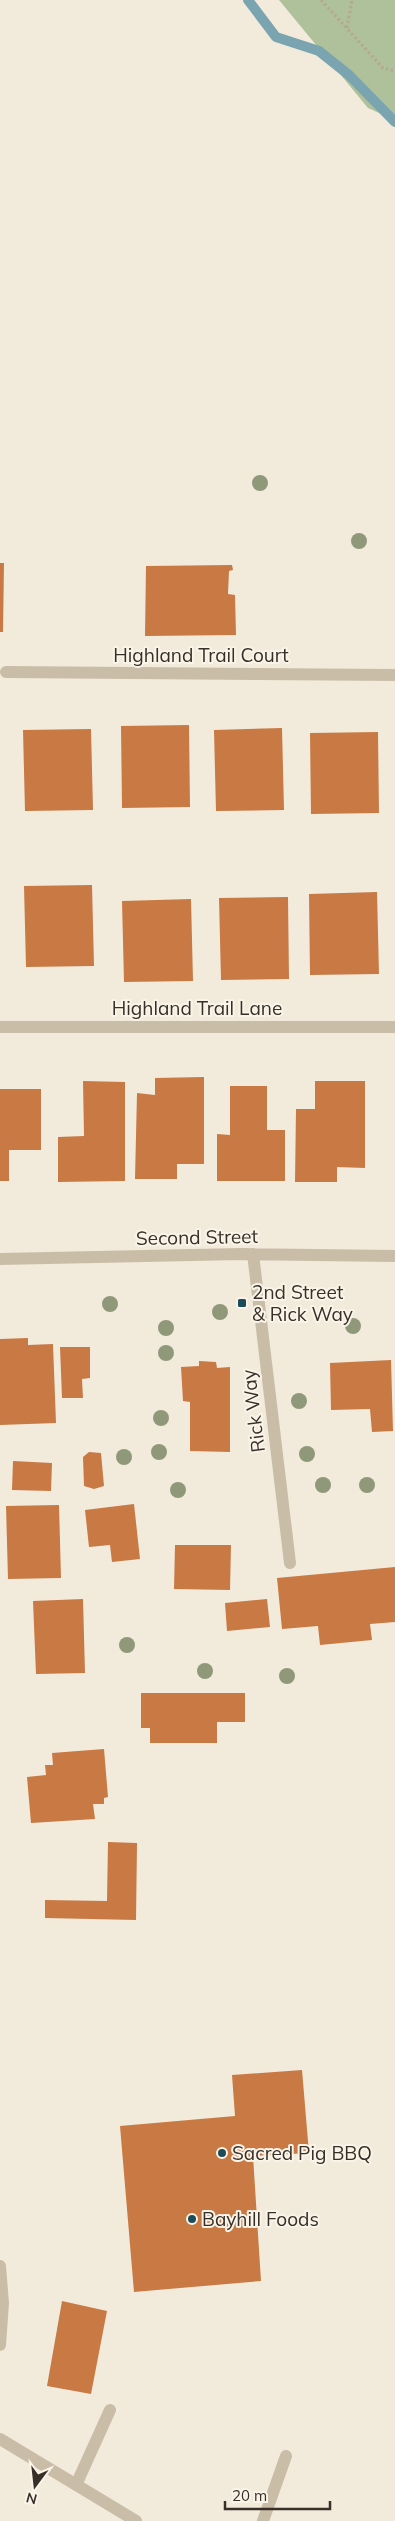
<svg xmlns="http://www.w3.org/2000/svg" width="395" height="2521" viewBox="0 0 395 2521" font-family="Mulish,sans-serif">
<rect width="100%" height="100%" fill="#f2ebdb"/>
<path fill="#aec19b" d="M279 0H395V120L368 108Z"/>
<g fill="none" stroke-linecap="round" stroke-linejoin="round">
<path stroke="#7aa5b0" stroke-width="10" d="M248 0 276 37 319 51 349 75 395 122"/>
</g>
<path fill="#c87944" d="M0 563H4L3 632H0Z
M232 565 233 570 229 571 228 594 235 595 236 635 145 636 146 566Z
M189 725 190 807 122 808 121 726Z
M282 728 284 810 216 811 214 730Z
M91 729 93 810 25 811 23 730Z
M378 732 379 813 311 814 310 733Z
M92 885 94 966 26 967 24 886Z
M377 892 379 974 310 975 309 894Z
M288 897 289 979 221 980 219 898Z
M191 899 193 981 124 982 122 901Z
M204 1077V1164H177V1179H135L137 1093 155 1095V1078Z
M83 1081 125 1082V1181L58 1182V1137L84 1136Z
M315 1081H365V1168L337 1167V1182H295L296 1109H315Z
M230 1086H267V1130H285V1181H217V1134L230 1135Z
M0 1089H41V1150H9V1181H0Z
M28 1338V1345L53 1344 56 1423 0 1425V1339Z
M60 1347H90V1378L82 1379 83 1398H62Z
M391 1360 393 1431 372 1432 370 1409 331 1410 330 1363Z
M199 1361 216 1362 217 1368 230 1367V1452L190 1451V1402L183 1401 181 1367 199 1366Z
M89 1452 101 1453 104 1486 94 1489 84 1486 83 1457Z
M13 1461 52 1463 51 1491 12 1490Z
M134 1504 140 1559 112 1562 110 1545 89 1547 85 1510Z
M59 1505 61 1578 8 1579 6 1506Z
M175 1545H231L230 1590 174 1589Z
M395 1567V1622L370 1624 372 1640 320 1645 318 1626 282 1629 277 1578Z
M83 1599 85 1673 36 1674 33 1601Z
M267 1599 270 1627 227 1631 225 1603Z
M141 1693H245V1722H217V1743H150V1728H141Z
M104 1749 108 1797 104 1798V1804H93L95 1819 31 1823 27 1777 46 1775 45 1765H53L52 1753Z
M108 1842 137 1843 136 1920 45 1918V1900L107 1901Z
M302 2070 309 2153 253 2156 261 2281 134 2292 120 2126 235 2116 232 2075Z
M62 2301 107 2311 91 2394 47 2386Z"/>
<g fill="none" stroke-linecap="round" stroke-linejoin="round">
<path stroke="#b6a791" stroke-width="3" stroke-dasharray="2.5 2.5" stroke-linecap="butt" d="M321 0 383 68 395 71
M347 28 352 0"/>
<path stroke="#cabda7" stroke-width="12" d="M6 672 395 675
M0 1027H395
M253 1254 290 1563
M0 1259 241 1254 395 1256
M0 2266 3 2303 0 2345
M0 2439 136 2521
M76 2485 110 2410
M263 2521 286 2456"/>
</g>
<g fill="#90987a">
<circle cx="260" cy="483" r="8"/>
<circle cx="359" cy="541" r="8"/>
<circle cx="110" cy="1304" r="8"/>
<circle cx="220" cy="1312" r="8"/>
<circle cx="353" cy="1326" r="8"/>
<circle cx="166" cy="1328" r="8"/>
<circle cx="166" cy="1353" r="8"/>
<circle cx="299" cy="1401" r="8"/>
<circle cx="161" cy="1418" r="8"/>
<circle cx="159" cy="1452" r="8"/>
<circle cx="307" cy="1454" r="8"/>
<circle cx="124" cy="1457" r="8"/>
<circle cx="323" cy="1485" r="8"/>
<circle cx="367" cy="1485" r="8"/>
<circle cx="178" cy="1490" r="8"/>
<circle cx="127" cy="1645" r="8"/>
<circle cx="205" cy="1671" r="8"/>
<circle cx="287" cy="1676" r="8"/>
</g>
<g fill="#1c4b59" stroke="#faf4e8" stroke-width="2">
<rect x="237" y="1298" width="10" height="10" rx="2.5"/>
<circle cx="222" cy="2153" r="5"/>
<circle cx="192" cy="2219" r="5"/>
</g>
<g text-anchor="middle" stroke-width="4" stroke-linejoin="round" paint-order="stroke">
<g font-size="19" fill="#372f28" stroke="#faf4e8">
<text x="201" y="662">Highland Trail Court</text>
<text x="197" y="1015">Highland Trail Lane</text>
<text transform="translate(197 1237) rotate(-1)" y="7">Second Street</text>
<text transform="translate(253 1411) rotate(-97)" y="7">Rick Way</text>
</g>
<g font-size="19" fill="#372f28" stroke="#faf4e8" text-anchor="start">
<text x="252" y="1299">2nd Street<tspan x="252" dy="22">&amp; Rick Way</tspan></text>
<text x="232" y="2160">Sacred Pig BBQ</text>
<text x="202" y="2226">Bayhill Foods</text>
</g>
</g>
<g transform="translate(35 2486) rotate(195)" stroke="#faf4e8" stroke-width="4" paint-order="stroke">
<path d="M0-4L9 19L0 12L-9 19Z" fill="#372f28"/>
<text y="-8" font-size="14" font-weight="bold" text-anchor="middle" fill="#372f28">N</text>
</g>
<path d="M225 2501v8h105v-8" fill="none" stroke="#372f28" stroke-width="2.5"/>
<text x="232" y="2501" font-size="15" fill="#372f28" stroke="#faf4e8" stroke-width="4" paint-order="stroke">20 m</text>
</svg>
